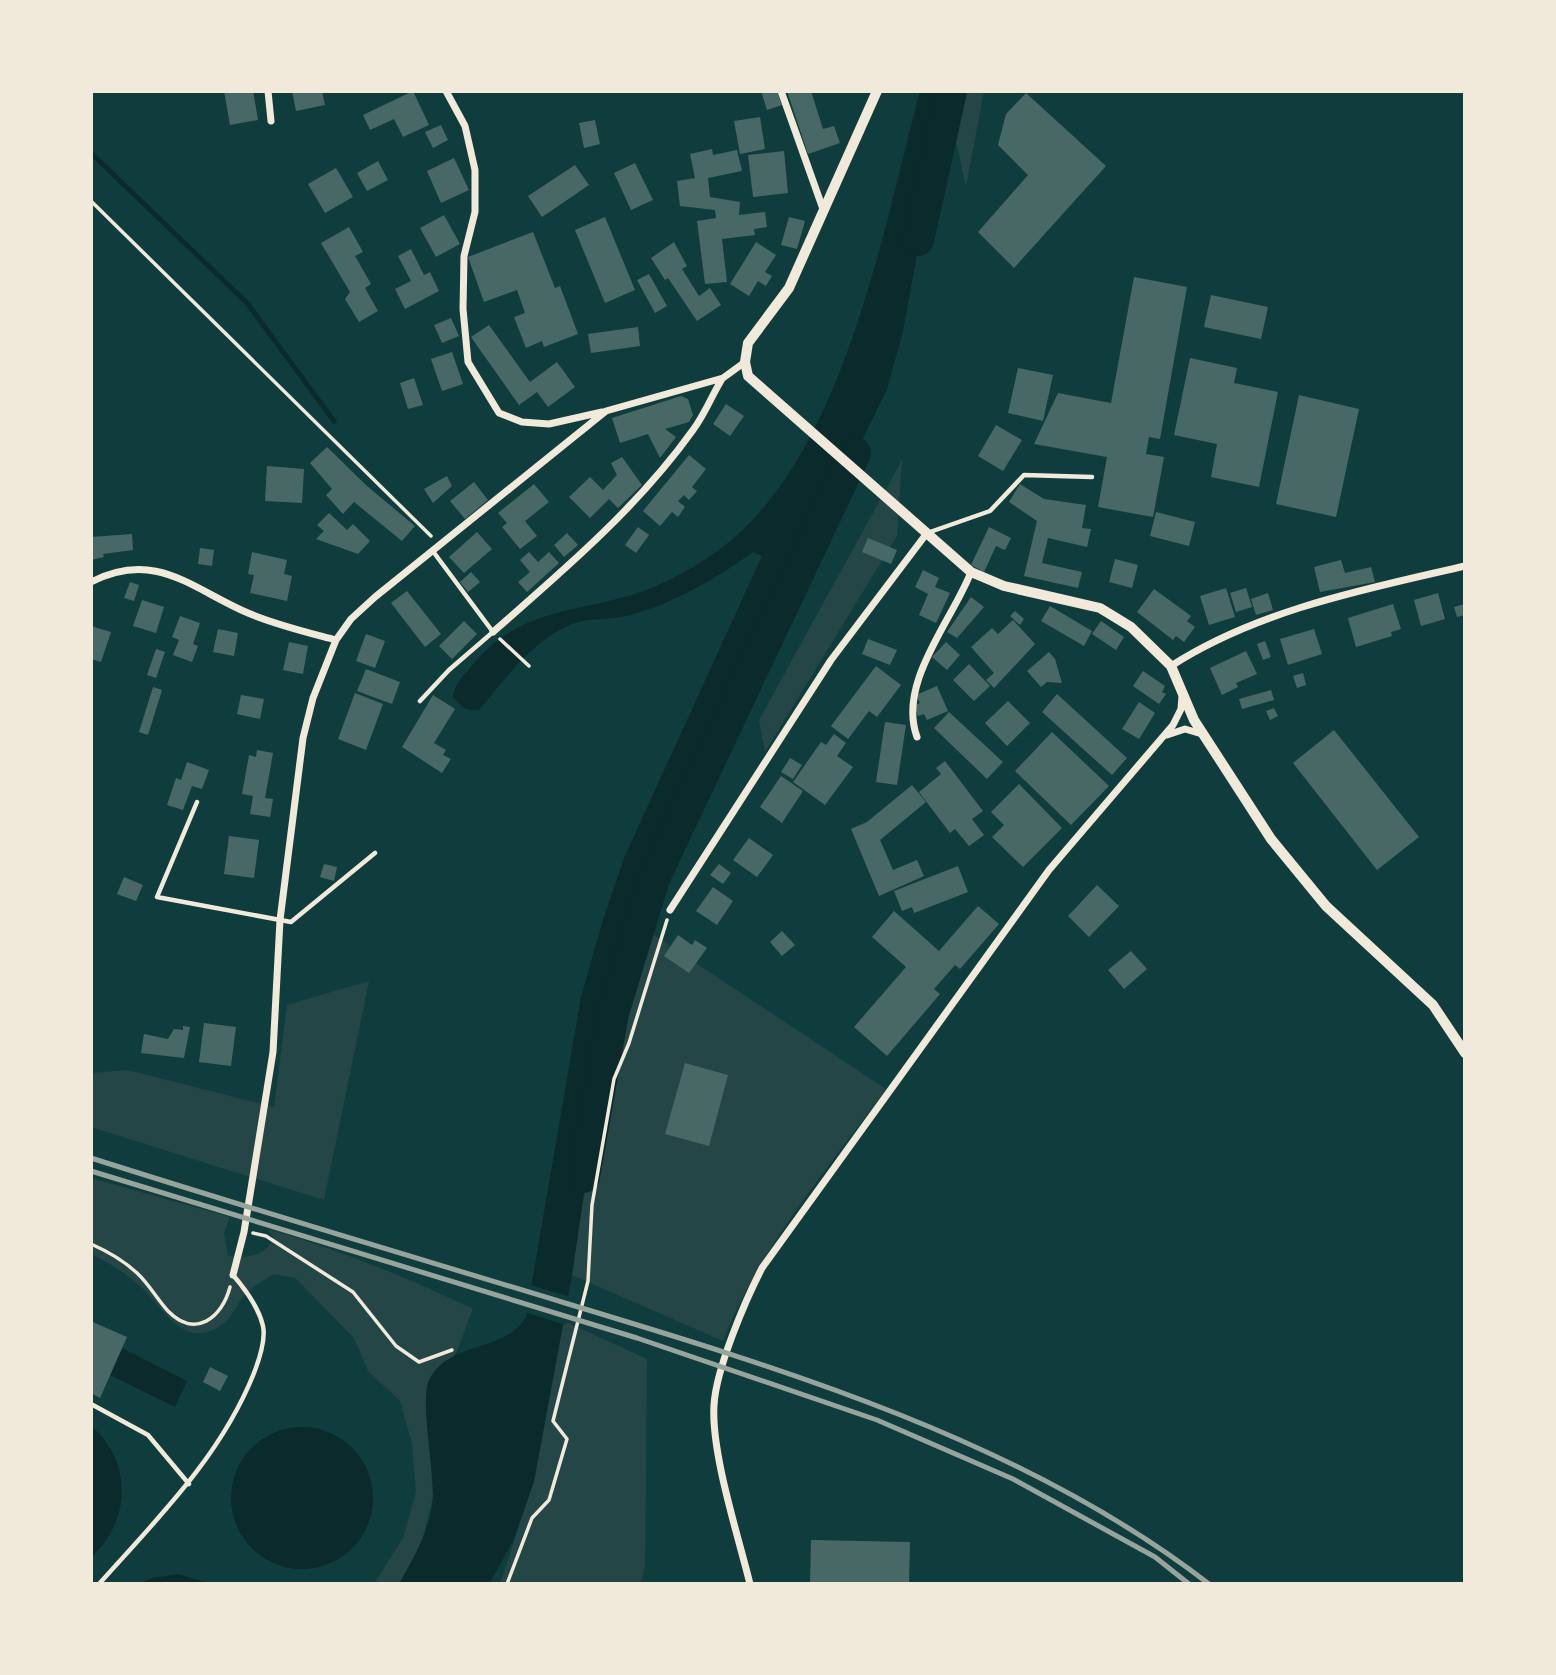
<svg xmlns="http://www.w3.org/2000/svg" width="1556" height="1675" viewBox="0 0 1556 1675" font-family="'Titillium Web',sans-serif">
<rect width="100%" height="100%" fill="#0f3d3e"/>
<path fill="#244646" d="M947 91H984L966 187 946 95Z
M902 460 897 536 765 752 759 720Z
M646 930 886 1089C827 1170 759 1248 723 1341L572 1275 596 1097Z
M369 981 324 1200 91 1127V1073L127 1070 274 1107 287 1005Z
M91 1178 230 1217 224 1233 228 1256C247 1258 265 1257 274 1238L267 1229C338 1249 406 1277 473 1309L456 1353 426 1398 433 1497 421 1545 399 1584H374L403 1538 416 1492 412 1443 400 1401 368 1371 354 1338 295 1278 274 1274C265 1280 254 1285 247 1293 238 1301 233 1316 224 1323 184 1354 164 1307 141 1287 125 1273 110 1263 91 1254Z
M564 1321 647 1359 645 1568 640 1584H500L534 1481Z"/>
<path fill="#0a2a2b" d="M920 91H947L903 331 887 389 660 856 634 921 612 1006 572 1275 534 1481 513 1541 489 1584H399C414 1557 432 1527 433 1495 434 1468 419 1397 430 1378 452 1340 505 1353 526 1317L581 997 603 920 624 858 762 556 753 552C714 580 673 604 626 616 610 620 593 618 578 622 535 636 506 678 479 710 466 711 461 707 453 697 454 685 463 676 471 667 520 606 576 614 641 592 669 582 697 566 720 549 842 460 883 231 920 91Z
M122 1348 187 1381 175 1407 110 1375Z
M91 1426C133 1461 131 1522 91 1557Z
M231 1498a71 71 0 1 1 142 0a71 71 0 1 1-142 0Z
M178 1574 211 1584H139L152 1578Z"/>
<path fill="#0f3d3e" d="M530 1285 571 1297 566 1325 524 1312Z"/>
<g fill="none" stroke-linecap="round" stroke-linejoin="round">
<path stroke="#0a2a2b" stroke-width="5" d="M91 153 247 303 334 421"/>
<path stroke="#0a2a2b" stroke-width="32" d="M918 240 951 91
M584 1177 613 1013 654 878 855 453"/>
</g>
<path fill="#486865" d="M224 91H253L258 120 230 125Z
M292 91H322L325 105 296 111Z
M413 91 429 125 403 137 394 119 370 130 363 115Z
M761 91H777L782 105 767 110Z
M787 91H811L823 129 834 126 840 143 808 154Z
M1026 93 1106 166 1014 268 978 232 1028 175 998 145 1006 114Z
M760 117 765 149 740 154 734 121Z
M595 120 600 144 584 148 579 123Z
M441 125 448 140 433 148 425 132Z
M712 149 713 155 737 150 742 171 708 178 710 197 740 202 739 215 765 212 767 227 754 229 755 235 722 239 727 282 705 284 697 221 716 218 715 210 680 206 677 181 695 178 690 154Z
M784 151 788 193 753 197 748 155Z
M454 158 469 190 441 203 427 171Z
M378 161 388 180 367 191 357 173Z
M635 163 653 200 631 210 614 173Z
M575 165 589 185 542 217 528 196Z
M336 168 353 197 325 213 308 184Z
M444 215 460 244 436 257 420 228Z
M605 217 635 290 605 303 575 230Z
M789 217 805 221 797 249 781 245Z
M349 227 363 252 355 256 371 284 365 288 378 311 359 322 345 299 350 292 321 243Z
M533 232 555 288 560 286 578 334 544 347 542 341 526 348 514 317 525 313 517 290 484 302 468 257Z
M674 242 687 266 682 269 699 296 710 288 721 305 697 321 668 278 665 280 651 258Z
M756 242 776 255 765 272 772 276 766 286 758 281 749 296 730 284Z
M411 249 424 275 430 272 439 291 405 309 395 289 411 281 398 256Z
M649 274 667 306 655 313 637 280Z
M1134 277 1187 287 1160 439 1149 437 1146 454 1164 457 1153 517 1098 507 1107 457 1034 444 1058 393 1111 403Z
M1211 295 1268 307 1261 339 1204 327Z
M451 318 459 336 442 343 434 325Z
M489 325 530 382 557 362 575 387 548 407 537 392 519 405 471 337Z
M638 327 640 346 591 353 588 334Z
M452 352 463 384 442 391 431 359Z
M1190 358 1237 368 1234 383 1278 392 1259 487 1211 477 1217 444 1174 435Z
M1018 368 1053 375 1043 421 1008 413Z
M414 378 423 405 408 409 400 383Z
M1299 395 1359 409 1336 517 1276 504Z
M681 396 688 399 693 415 689 422 665 429 676 437 660 458 648 434 620 443 612 418Z
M726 404 744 416 730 436 713 424Z
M996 425 1022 440 1003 471 978 456Z
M327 447 367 486 415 526 402 541 354 502 343 514 326 495 332 489 310 463Z
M689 455 706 469 692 487 697 491 689 500 684 495 678 501 685 507 678 517 672 512 660 526 643 511Z
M622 457 642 485 618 508 609 499 590 518 569 497 590 477 603 490 617 475 611 463Z
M267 466 304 469 302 503 265 501Z
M447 476 452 486 433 503 424 489Z
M474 482 488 500 465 519 450 501Z
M534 484 549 502 525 521 537 536 520 549 502 527 507 523 498 513Z
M1020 484 1044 499 1086 505 1082 528 1091 529 1087 547 1048 538 1042 563 1082 572 1078 588 1024 576 1037 521 1009 502Z
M1156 512 1195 522 1189 546 1150 536Z
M329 513 347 530 353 524 370 541 358 554 316 539 324 531 317 525Z
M638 527 649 535 636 553 625 545Z
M989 527 1011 538 1005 550 996 546 984 572 971 565Z
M477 532 492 549 464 573 449 557Z
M567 533 578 545 564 557 554 545Z
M132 534 133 550 103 554 104 557 91 560V537Z
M868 538 897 550 891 564 862 552Z
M200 548 214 550 212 566 198 564Z
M252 552 287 560 284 574 292 576 287 601 250 593 254 575 248 574Z
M529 552 538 562 549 552 559 563 527 592 518 582 530 572 520 560Z
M1115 559 1138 565 1132 588 1109 582Z
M1341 560 1345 573 1371 567 1375 582 1320 592 1314 567Z
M923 570 939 578 935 587 950 593 936 623 919 615 928 594 915 587Z
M471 572 480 582 468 592 460 582Z
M130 582 139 585 134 601 124 598Z
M1226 588 1235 617 1209 625 1200 596Z
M1246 588 1252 607 1236 612 1230 593Z
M1154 589 1191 616 1187 621 1195 627 1184 642 1176 636 1173 640 1137 612Z
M407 591 441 634 425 647 391 603Z
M1268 593 1273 610 1256 615 1251 599Z
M1438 593 1445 619 1421 626 1414 600Z
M971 597 984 607 957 638 947 632Z
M142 600 164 607 156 633 133 626Z
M1393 604 1401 629 1391 632 1392 636 1356 647 1348 618Z
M1465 604V615L1457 617 1454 607Z
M1050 606 1092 631 1084 646 1041 621Z
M1015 611 1024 619 1020 625 1010 616Z
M180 616 200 623 193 644 198 646 192 662 173 655 179 640 172 637Z
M1013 620 1035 644 994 688 986 680 994 673 971 647 992 628 998 634Z
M464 621 477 634 452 659 439 646Z
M1101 621 1124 637 1116 650 1092 634Z
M91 626 111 632 101 662 91 659Z
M218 629 238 633 234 656 213 652Z
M1314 629 1322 654 1288 665 1280 639Z
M366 634 385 641 375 668 356 661Z
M868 639 897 650 890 665 862 654Z
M1265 641 1271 657 1263 660 1257 644Z
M289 642 308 646 303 674 283 670Z
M946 642 960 655 947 670 932 657Z
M156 649 165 652 156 678 147 675Z
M1246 651 1257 674 1236 683 1238 687 1222 695 1210 668Z
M1049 652 1055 659 1062 683 1047 682 1041 687 1027 671Z
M969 664 990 686 974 701 953 680Z
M876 666 901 685 877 717 869 711 848 739 831 726Z
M366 669 400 682 392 704 357 691Z
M1143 671 1165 686 1162 692 1166 694 1159 704 1133 686Z
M1303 673 1306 685 1297 688 1293 676Z
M937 686 948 711 927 720 924 714 918 716 914 705 920 703 916 695Z
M153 687 162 690 148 735 139 732Z
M1271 690 1274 700 1242 709 1239 699Z
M355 693 383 704 366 750 338 739Z
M1057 694 1127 758 1112 775 1042 712Z
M241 695 264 699 260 719 237 714Z
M433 695 455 709 434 743 446 750 443 755 451 759 442 773 402 747Z
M1008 701 1030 723 1007 746 985 723Z
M1139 702 1155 713 1139 739 1122 729Z
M1274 708 1278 716 1270 720 1266 711Z
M949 712 1003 762 987 779 934 728Z
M885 722 906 725 897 785 876 782Z
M1334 730 1419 837 1377 870 1293 763Z
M1052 732 1109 786 1071 825 1015 771Z
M834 734 846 743 837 756 853 767 825 805 793 782 821 742 826 745Z
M257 750 273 753 265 798 273 799 270 817 250 814 253 796 242 794 249 755 256 757Z
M790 758 802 765 793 779 781 772Z
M945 761 983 811 972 819 984 835 969 846 955 829 950 833 919 792 941 774 936 768Z
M187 762 209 770 202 789 192 786 183 810 167 805 176 778 181 780Z
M781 776 803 791 782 823 760 807Z
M1019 784 1062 828 1023 867 992 837 1004 825 991 812Z
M912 785 926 802 880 840 893 870 917 860 924 876 879 896 851 829 867 822Z
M229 836 259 840 254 878 224 874Z
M749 838 773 855 757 877 733 860Z
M324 864 337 867 334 881 320 877Z
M719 864 731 873 723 884 710 875Z
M958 866 968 892 914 913 912 907 902 911 894 891Z
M124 877 143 885 136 901 117 894Z
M1097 885 1119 906 1089 937 1068 916Z
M713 887 733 901 717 925 696 911Z
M978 906 999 924 960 969 955 965 934 989 940 994 887 1056 854 1027 906 967 872 937 894 911 939 951Z
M782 931 795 945 782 956 770 942Z
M678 935 692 945 695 940 707 948 689 973 664 956Z
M1131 951 1147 969 1124 989 1108 970Z
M204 1023 236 1027 231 1066 199 1062Z
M183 1026 190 1027 184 1058 141 1053 144 1034 168 1039 174 1029 183 1030Z
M685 1063 728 1075 709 1146 665 1134Z
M93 1322 127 1337 100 1398 91 1393Z
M210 1367 228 1376 220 1391 203 1382Z
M811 1540 910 1542 909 1584H810Z"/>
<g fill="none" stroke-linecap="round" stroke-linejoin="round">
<path stroke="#f1e9da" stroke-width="3.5" d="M91 201 431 536
M500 639 529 666
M253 1233 266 1236 353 1292 396 1346 419 1362 452 1350
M91 1244C107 1251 124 1261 137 1273 149 1284 157 1299 168 1311 195 1339 222 1318 230 1287
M507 1584 532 1518 549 1500 567 1439 553 1421 588 1281 592 1205 614 1079 629 1043 667 920"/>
<path stroke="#f1e9da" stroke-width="4.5" d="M930 532 990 511 1024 475 1092 477
M420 701 449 670 493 632 432 550
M197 802 157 897 291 922 375 853
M91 1404 148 1435 189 1484
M99 1584C158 1518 221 1456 254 1373 259 1360 266 1340 263 1326 259 1308 245 1289 233 1275"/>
<path stroke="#f1e9da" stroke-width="7" d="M268 91 271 121
M446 91 465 126 475 170V212L464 256 463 309 468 362 499 413 522 422 549 424 602 412
M781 91 823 209
M91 582C156 549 192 589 248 613 276 625 306 632 336 640
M493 632C564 570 638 507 693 430 705 414 712 395 722 379
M1171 666C1258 610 1365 589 1465 566
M1167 735 1185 729 1202 734
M917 737C897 683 952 621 971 572
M670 910 831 660 927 533
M233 1275 244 1232 273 1052 280 920 303 738 313 698 336 640 351 619 375 597 606 411 723 378 745 362
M750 1584C738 1535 711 1453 714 1405 716 1369 745 1301 762 1268L1049 870 1173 725 1181 709 1182 696"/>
<path stroke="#f1e9da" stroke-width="10" d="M877 91 789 288 748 343 745 362 748 376 971 572 1004 586 1100 608 1131 627 1171 666 1194 720 1271 839 1326 906 1433 1005 1465 1053"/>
<path stroke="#97a49c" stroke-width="5" d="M91 1158C248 1208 407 1255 565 1303 784 1369 1026 1442 1209 1584
M91 1171 637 1338 877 1420 1013 1479 1155 1557 1189 1584"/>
</g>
<rect width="1556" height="1675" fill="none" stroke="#f1e9da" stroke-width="186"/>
</svg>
